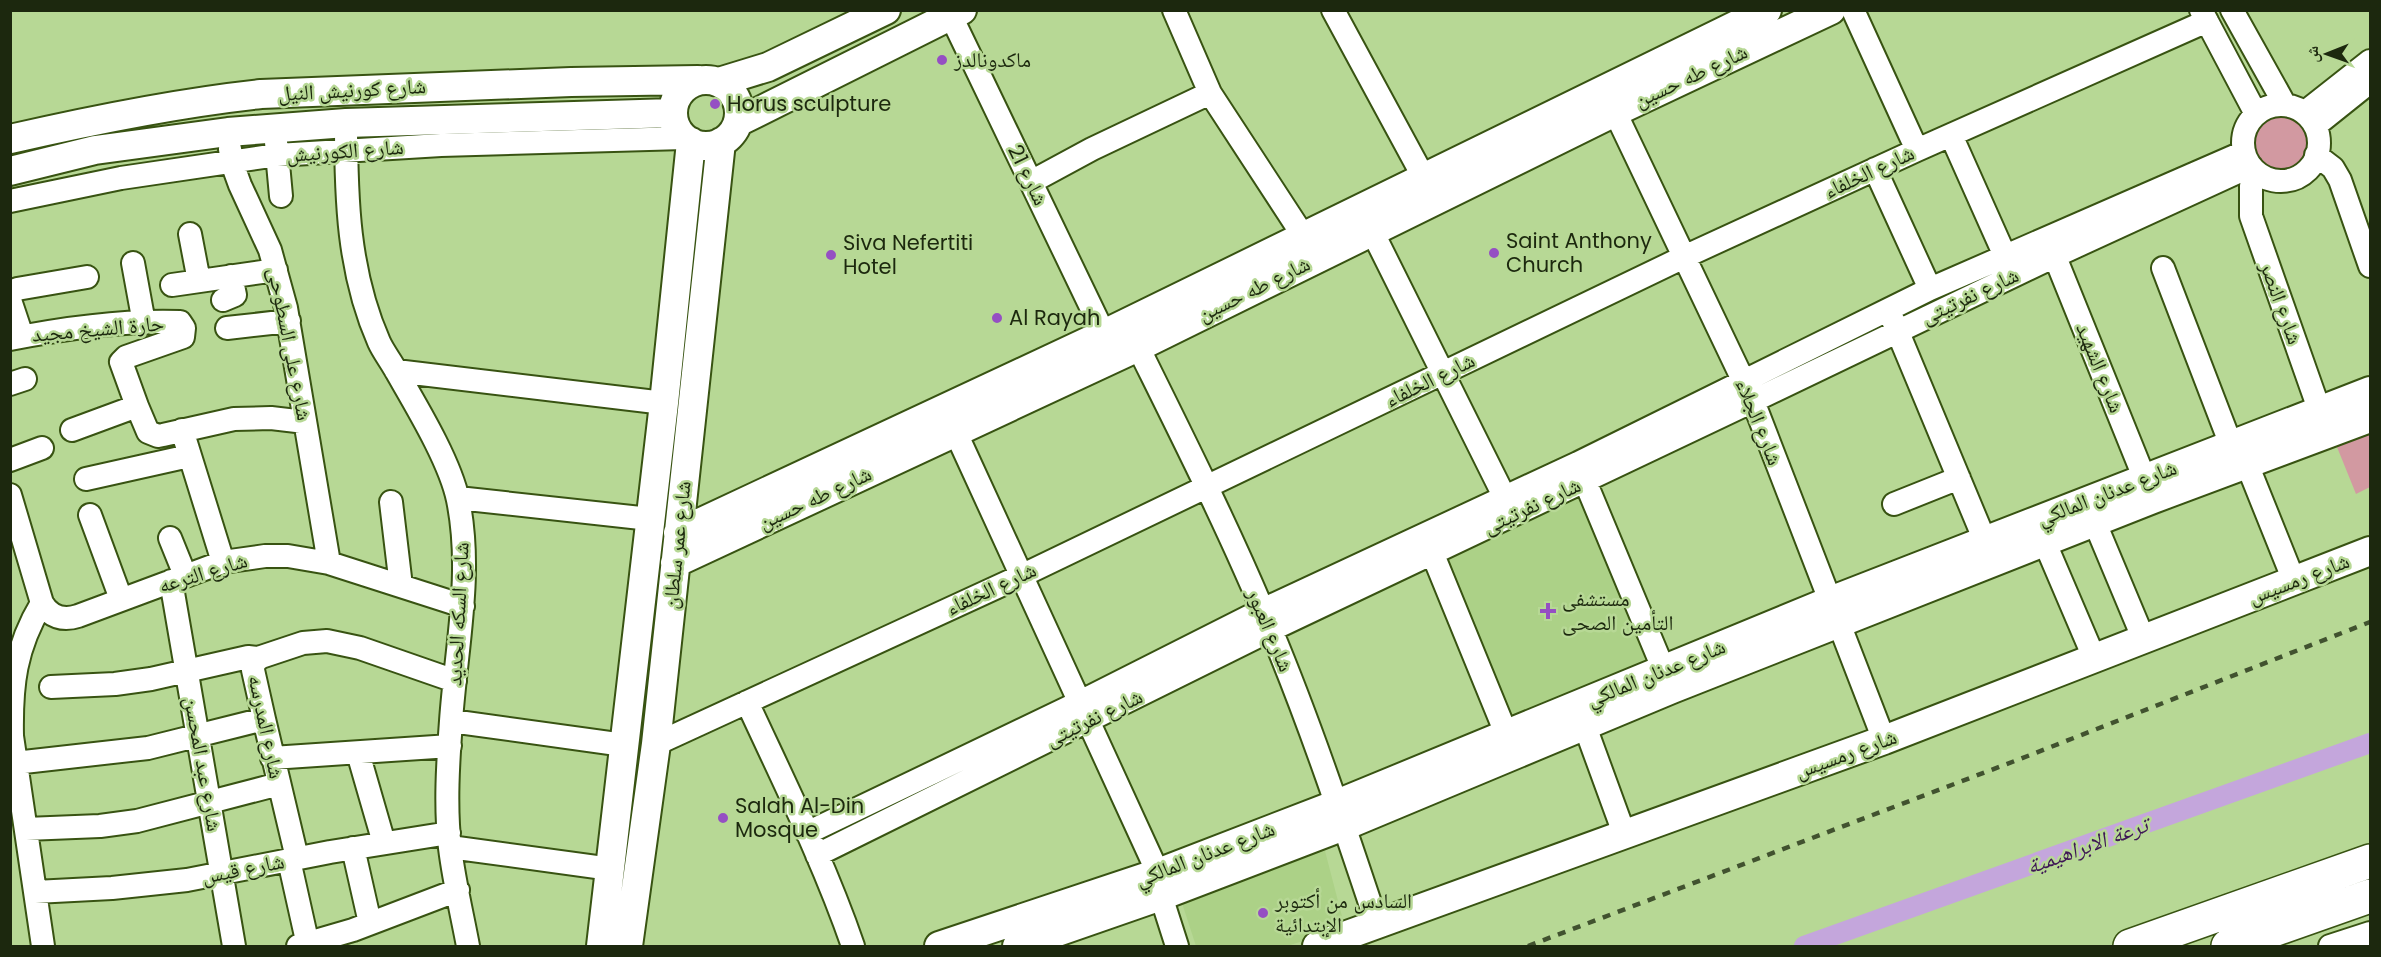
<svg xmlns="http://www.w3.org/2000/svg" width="2381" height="957" viewBox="0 0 2381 957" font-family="Poppins,'Noto Naskh Arabic',sans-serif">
<rect width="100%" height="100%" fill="#b7d895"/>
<path fill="#acd187" d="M1584 483 1662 669 1508 731 1435 554Z
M1325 851 1345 928 1287 946H1196L1180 897Z"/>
<path fill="#d299a1" d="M2249 144a32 32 0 1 1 64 0a32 32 0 1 1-64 0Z
M2370 431V487L2356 494 2337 447Z"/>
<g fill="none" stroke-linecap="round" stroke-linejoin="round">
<path stroke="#c4a6dc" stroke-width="20" d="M1804 946 2370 743"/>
<g stroke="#385312" stroke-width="26">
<path id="minor" d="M1174 10 1210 93 1304 237
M1333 10 1424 178
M1853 10 1917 150
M2201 10 2256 114
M2232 10 2285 105
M951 16 1104 334
M2243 143a38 38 0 1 1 76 0a38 38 0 1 1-76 0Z
M1615 112 1753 401 1884 740
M2304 113 2370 61
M346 123C346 198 348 272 379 342 383 351 390 360 395 369 415 404 450 461 458 500 473 573 456 648 451 721 448 762 445 807 450 848 454 881 462 914 468 946
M2315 126 2370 82
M1951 135 2005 256
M276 142 281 196
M230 149 232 163 240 185 270 250 286 308 329 563
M2316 155 2333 168 2340 180 2370 266
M1875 169 1930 289
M2255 171 2251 186V216L2325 426
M1031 182 1092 149 1210 93
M10 201 121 178 277 155 441 145 684 138
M1365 217 1505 498
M190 234 199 281
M2049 242 2150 492
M133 263 144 323
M2163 268 2231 445
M172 285 276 270
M10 295 17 289 87 277
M10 300 22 336
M223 300 235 295 231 276
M1892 318 1985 541
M227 328 289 321
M10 339C65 328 124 320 180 322L184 328 183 337 126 357 121 362 137 406 148 432 158 436 163 435 234 419 271 418 305 422
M1138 347C1184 440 1231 533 1271 630 1311 726 1344 825 1377 924
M396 371 664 403
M10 384 25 379
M72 430 137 406
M182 430 223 562
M956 433 1158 873
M10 460 42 448
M2247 464 2294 581
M1580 469 1670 685
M86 479 189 456
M10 495 42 603C50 617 63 621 78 616L223 562 265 556H288L329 563 463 606
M458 498 650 519
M391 502 401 586
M1894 504 1959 478
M90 515 121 599
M2095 523 2144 640
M170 538 185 575
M1427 540 1512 748
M2045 543 2095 660
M171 581 234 946
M42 603C15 648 11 685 12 736L43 946
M51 687 115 684 151 679 248 657 257 658
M747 702C784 782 824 862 853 946
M1579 710 1625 836
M451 721 624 745
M656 744 1021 576 1684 257 1917 150 2207 21
M358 753 384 843
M272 758 450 746
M15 763 148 748 264 719
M26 829 100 826 137 821 279 784
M807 833 1080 702 1262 610 1578 463 1930 289 2244 152
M450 847 611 869
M353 848 370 923
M817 855 1271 630 1753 401 2055 256 2251 166
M297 858 264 719 253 670 254 662 261 657 303 643 327 641 360 648 455 681
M289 860 308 945
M35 892 112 888 187 880 330 852 449 833
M1161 896 1177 946
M298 946 353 930 458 890
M2330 946 2370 933"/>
</g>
<g stroke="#385312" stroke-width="32">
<path id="major" d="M673 113a33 33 0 1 1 66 0a33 33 0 1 1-66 0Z
M719 82 768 67 886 10
M738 122 962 10
M10 139C93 120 176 103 261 94L571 82 698 80
M10 171 95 150 228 132 346 123 673 113
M678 533 1104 334 1767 10
M675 563 1138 347 1615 112 1831 10
M601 946 664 403 691 142
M628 946 656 744 721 142
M939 946 1158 873 1337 804 1830 601 2370 391
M1017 946 1161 896 1344 826 1672 689 2153 499 2370 418
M1317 946 1884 740 2370 551"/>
</g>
<g stroke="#385312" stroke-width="36">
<path id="highway" d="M2130 946 2370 861
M2228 946 2370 896"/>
</g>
<use href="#minor" stroke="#fff" stroke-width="22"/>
<use href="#major" stroke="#fff" stroke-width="28"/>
<use href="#highway" stroke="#fff" stroke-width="33"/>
<path stroke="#41522f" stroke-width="4.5" stroke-dasharray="8 8" stroke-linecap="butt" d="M1528 946 2020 759 2370 622"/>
</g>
<g fill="#954fc3" stroke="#b7d895" stroke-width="2">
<circle cx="942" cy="60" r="6"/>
<circle cx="715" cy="104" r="6"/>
<circle cx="1494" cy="253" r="6"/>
<circle cx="831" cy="255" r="6"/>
<circle cx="997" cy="318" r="6"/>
<path d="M1545 602h6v6h6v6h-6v6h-6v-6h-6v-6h6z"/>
<circle cx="723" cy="818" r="6"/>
<circle cx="1263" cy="913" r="6"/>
</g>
<g text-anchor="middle" stroke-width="5" stroke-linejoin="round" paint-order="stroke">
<g font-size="21" fill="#1c280e" stroke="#b7d895" text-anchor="start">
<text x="954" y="67">ماكدونالدز</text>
<text x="727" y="111">Horus sculpture</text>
<text x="1506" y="248">Saint Anthony<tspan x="1506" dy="24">Church</tspan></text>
<text x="843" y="250">Siva Nefertiti<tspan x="843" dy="24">Hotel</tspan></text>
<text x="1009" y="325">Al Rayah</text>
<text x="1562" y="606">مستشفى<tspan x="1562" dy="24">التأمين الصحى</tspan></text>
<text x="735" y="813">Salah Al-Din<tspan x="735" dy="24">Mosque</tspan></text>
<text x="1275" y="908">السادس من أكتوبر<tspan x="1275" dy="24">الإبتدائية</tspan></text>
</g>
<g font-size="21" fill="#1c280e" stroke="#b7d895">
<text transform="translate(1691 76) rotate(-25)" y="7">شارع طه حسين</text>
<text transform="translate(352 90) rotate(-3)" y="7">شارع كورنيش النيل</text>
<text transform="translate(345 151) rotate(-4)" y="7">شارع الكورنيش</text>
<text transform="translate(1869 172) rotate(-25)" y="7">شارع الخلفاء</text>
<text transform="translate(1028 175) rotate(64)" y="7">شارع 21</text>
<text transform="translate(1254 289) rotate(-26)" y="7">شارع طه حسين</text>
<text transform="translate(1970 296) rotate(-25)" y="7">شارع نفرتيتى</text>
<text transform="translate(2281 303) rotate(70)" y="7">شارع النصر</text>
<text transform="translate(98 329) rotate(-5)" y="7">حارة الشيخ مجيد</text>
<text transform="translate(290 344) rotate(79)" y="7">شارع على السطوحى</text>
<text transform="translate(2100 368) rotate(68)" y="7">شارع الشهيد</text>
<text transform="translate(1430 380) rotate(-26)" y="7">شارع الخلفاء</text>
<text transform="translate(1759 422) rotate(68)" y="7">شارع الجلاء</text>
<text transform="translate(2107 493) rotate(-21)" y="7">شارع عدنان المالكي</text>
<text transform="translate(815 498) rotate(-25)" y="7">شارع طه حسين</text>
<text transform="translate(1532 506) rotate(-25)" y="7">شارع نفرتيتى</text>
<text transform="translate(677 545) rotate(-84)" y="7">شارع عمر سلطان</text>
<text transform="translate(203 573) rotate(-17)" y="7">شارع الترعه</text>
<text transform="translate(2299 579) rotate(-21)" y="7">شارع رمسيس</text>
<text transform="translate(991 589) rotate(-25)" y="7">شارع الخلفاء</text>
<text transform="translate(458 614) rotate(-87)" y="7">شارع السكه الحديد</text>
<text transform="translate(1270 630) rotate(67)" y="7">شارع العبور</text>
<text transform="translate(1656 673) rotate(-22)" y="7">شارع عدنان المالكي</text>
<text transform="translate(1094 718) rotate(-26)" y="7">شارع نفرتيتى</text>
<text transform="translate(266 727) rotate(78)" y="7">شارع المدرسه</text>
<text transform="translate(1846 754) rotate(-20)" y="7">شارع رمسيس</text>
<text transform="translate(203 764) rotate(80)" y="7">شارع عبد المحسن</text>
<text transform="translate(1205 854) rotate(-21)" y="7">شارع عدنان المالكي</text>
<text transform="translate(243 869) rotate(-11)" y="7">شارع قيس</text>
</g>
<g font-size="22" font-style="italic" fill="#3d1655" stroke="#b7d895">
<text transform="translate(2087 845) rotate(-20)" y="8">ترعة الابراهيمية</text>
</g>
</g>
<rect width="2381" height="957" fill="none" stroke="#1c280e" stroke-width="24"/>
<g transform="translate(2327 54) rotate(269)" stroke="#b7d895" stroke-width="4.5" paint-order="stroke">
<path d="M0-4.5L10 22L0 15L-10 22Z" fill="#1c280e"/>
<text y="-9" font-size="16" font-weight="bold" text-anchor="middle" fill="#1c280e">ش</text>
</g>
</svg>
